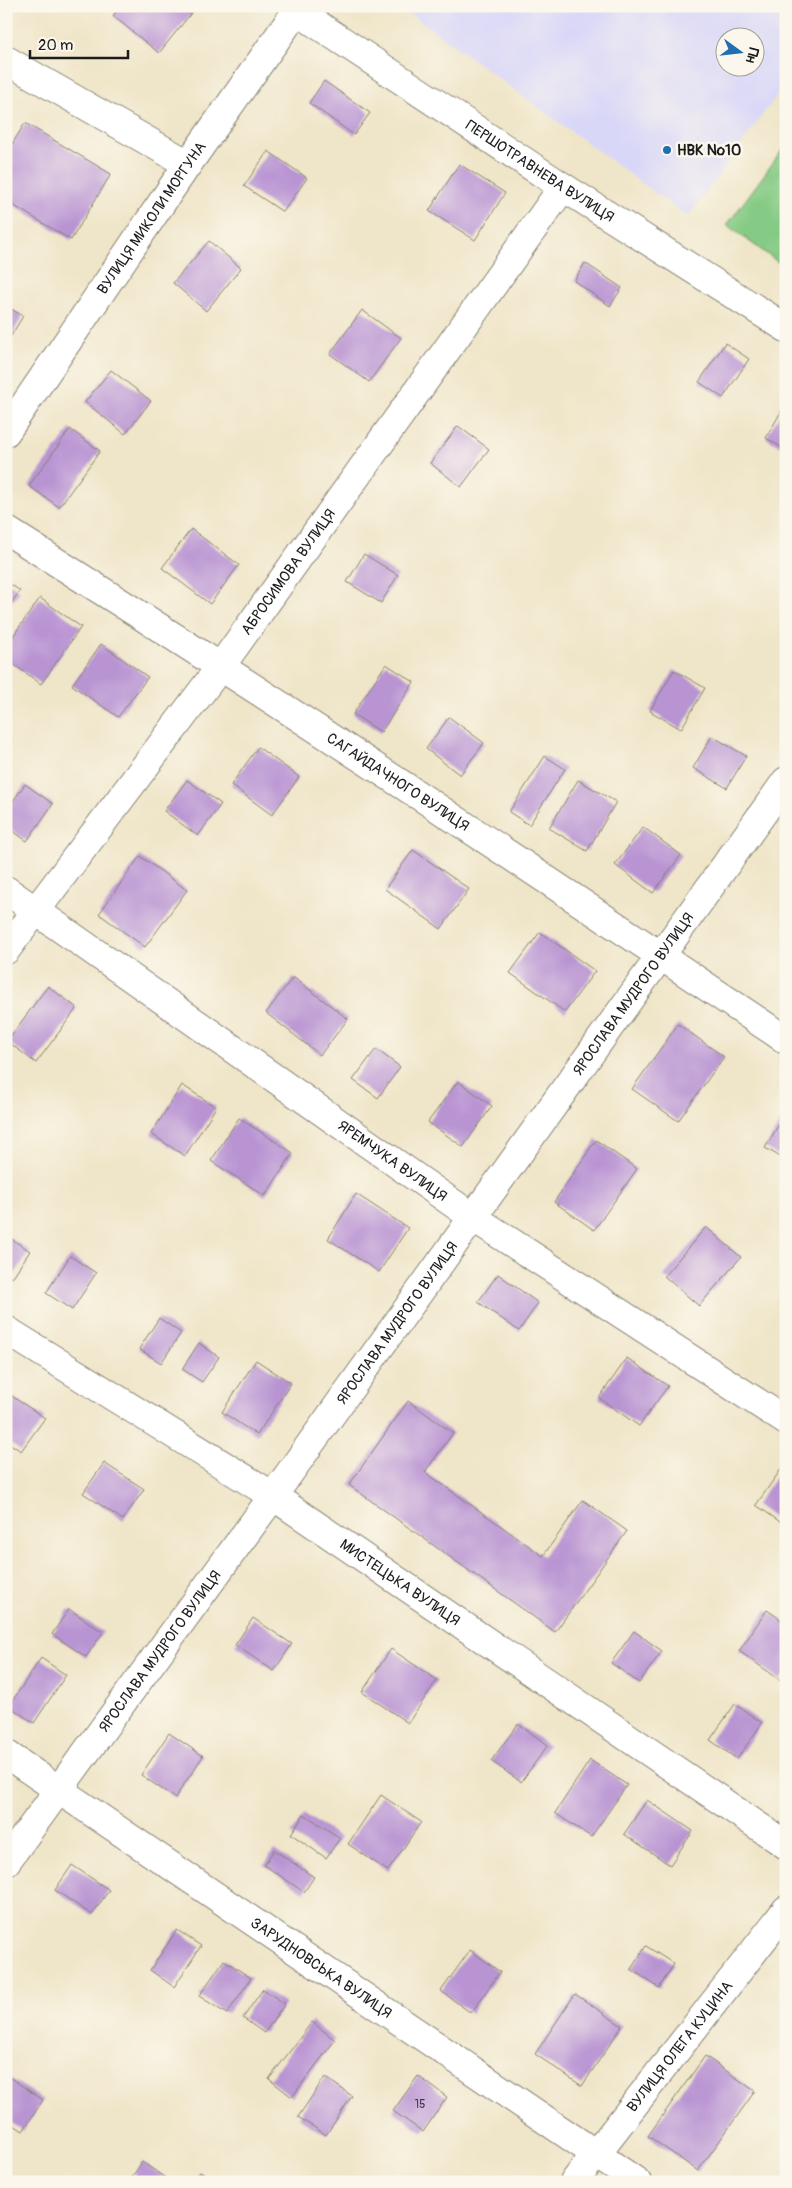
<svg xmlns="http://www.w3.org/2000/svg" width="792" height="2188" viewBox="0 0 792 2188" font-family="Pangolin,sans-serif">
<rect width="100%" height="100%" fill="#fbf7ec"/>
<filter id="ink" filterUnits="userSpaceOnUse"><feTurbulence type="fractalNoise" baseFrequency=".02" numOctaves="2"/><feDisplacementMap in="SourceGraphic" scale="10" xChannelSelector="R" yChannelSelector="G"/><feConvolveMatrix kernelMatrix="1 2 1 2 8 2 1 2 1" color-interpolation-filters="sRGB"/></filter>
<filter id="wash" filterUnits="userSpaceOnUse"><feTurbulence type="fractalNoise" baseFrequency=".0096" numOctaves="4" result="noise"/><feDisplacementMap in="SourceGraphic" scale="20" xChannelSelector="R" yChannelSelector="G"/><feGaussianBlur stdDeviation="1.12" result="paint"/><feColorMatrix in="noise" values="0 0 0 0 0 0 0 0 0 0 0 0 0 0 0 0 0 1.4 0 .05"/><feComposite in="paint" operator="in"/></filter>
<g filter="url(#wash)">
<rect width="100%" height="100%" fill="#efe5c8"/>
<path fill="#d9d7f8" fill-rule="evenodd" d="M400 6H786V83L688 217ZM724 38H754V68H724Z"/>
<path fill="#86cb85" stroke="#517450" d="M786 145V268L727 225Z"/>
<g id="blocks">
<path fill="#b994d3" d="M120 6H197L159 53 113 16Z
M324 81 370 113 354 135 309 103Z
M25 123 111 174 71 240 6 201V154Z
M268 151 307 178 283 212 244 186Z
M459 164 505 193 475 240 429 211Z
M209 241 241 268 206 311 173 283Z
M585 263 622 288 610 306 574 281Z
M6 306 23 316 6 344Z
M362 310 401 338 369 382 330 354Z
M725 343 749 359 723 398 699 382Z
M111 370 151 401 125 434 85 402Z
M786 403V450L766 438Z
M458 426 489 449 461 487 430 463Z
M70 429 100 451 59 507 29 486Z
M191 529 239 565 210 604 162 568Z
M364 554 398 575 381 603 347 582Z
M6 581 20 591 6 610Z
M40 598 81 627 41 684 6 659V646Z
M101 644 148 677 118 717 72 685Z
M386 664 414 682 381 732 353 714Z
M674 670 705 688 681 729 650 711Z
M449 717 484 743 460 775 426 749Z
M712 736 746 756 727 788 693 768Z
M258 747 299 777 272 815 231 785Z
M545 756 565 769 529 825 509 812Z
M187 780 221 804 198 836 164 811Z
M578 780 616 802 587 851 549 828Z
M25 784 53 804 27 841 6 826V811Z
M643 827 681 855 653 893 615 865Z
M413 850 469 889 441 929 385 889Z
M140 856 187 890 145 947 99 914Z
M540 932 595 971 565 1012 510 973Z
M293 977 348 1019 320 1055 266 1013Z
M48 986 77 1008 36 1063 7 1041Z
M678 1024 724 1057 678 1121 632 1089Z
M376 1049 400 1067 378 1098 353 1080Z
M458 1081 492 1106 463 1147 428 1122Z
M182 1085 216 1107 185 1156 151 1134Z
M786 1112V1160L765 1148Z
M239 1118 293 1153 265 1196 211 1161Z
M596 1140 637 1169 594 1230 554 1202Z
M356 1194 408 1228 379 1272 328 1239Z
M706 1227 741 1257 699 1306 664 1276Z
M10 1238 30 1251 12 1278 6 1274V1244Z
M70 1256 96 1273 72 1310 46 1293Z
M498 1274 538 1303 519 1331 478 1302Z
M159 1318 181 1333 161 1363 139 1349Z
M199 1343 219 1357 202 1382 182 1369Z
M627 1358 668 1386 639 1426 599 1398Z
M256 1360 291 1383 257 1435 222 1412Z
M7 1393 45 1418 21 1451 6 1441Z
M408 1401 453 1433 425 1472 543 1556 583 1500 627 1531 555 1632 349 1485Z
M104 1463 144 1489 123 1520 83 1493Z
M784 1465 786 1467V1526L756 1505Z
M69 1609 103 1632 86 1657 52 1634Z
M767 1610 786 1623V1671L780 1680 739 1651Z
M253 1618 292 1644 274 1671 235 1645Z
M634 1631 662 1651 639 1683 611 1663Z
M391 1649 437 1680 408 1723 362 1692Z
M41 1658 66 1675 34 1723 9 1706Z
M735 1704 762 1723 737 1759 710 1740Z
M518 1724 548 1745 521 1782 491 1761Z
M169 1733 203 1756 175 1798 141 1775Z
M590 1760 627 1785 591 1837 555 1813Z
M381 1795 421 1822 388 1871 348 1844Z
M647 1800 693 1831 670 1865 624 1834Z
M304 1814 340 1838 326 1858 291 1834Z
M274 1850 314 1877 304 1892 264 1865Z
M72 1865 109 1890 92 1915 55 1890Z
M177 1930 201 1946 174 1987 150 1970Z
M646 1946 674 1964 659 1988 631 1969Z
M470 1950 500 1972 471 2013 441 1991Z
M224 1960 251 1978 227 2014 199 1996Z
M263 1989 285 2004 264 2033 243 2018Z
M575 1994 622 2026 582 2086 535 2054Z
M312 2022 335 2040 292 2097 269 2079Z
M705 2056 755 2091 698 2171 648 2136Z
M6 2075 43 2100 23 2131 6 2120Z
M418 2076 447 2097 423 2132 393 2111Z
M325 2077 352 2096 326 2135 298 2117Z
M142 2162 167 2179 165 2182H129Z
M200 2172 214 2182H193Z"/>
</g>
</g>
<g filter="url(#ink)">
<use href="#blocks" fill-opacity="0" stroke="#868072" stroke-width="1"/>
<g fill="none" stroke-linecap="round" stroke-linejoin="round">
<g stroke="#868072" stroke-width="30">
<g id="street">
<path id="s1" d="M297 11 563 187 786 328"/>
<path d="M6 60 188 164"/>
<path id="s2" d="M6 432 188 164 300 6"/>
<path id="s3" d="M6 530C269 696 529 866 786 1040"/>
<path id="s4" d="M6 890 474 1218 786 1421"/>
<path id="s5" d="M6 950 221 666 563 187"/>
<path id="s6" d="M6 1330 273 1496 786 1845"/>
<path id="s7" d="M6 1754 637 2182"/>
<path id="s8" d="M6 1862 273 1496 786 781"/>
<path id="s9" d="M574 2182 786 1910"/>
</g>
</g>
<use href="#street" stroke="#fff" stroke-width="28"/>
</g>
</g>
<circle fill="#1f6fb2" stroke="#fbf7ec" stroke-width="2" cx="667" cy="150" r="5"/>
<g text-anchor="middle" stroke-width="5" stroke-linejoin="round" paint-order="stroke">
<g font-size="12" fill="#433a4a">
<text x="420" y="2108">15</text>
</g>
<g font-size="15" font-weight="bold" fill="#1c1c1c" stroke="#fbf7ec" text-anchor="start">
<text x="677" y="155">НВК №10</text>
</g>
<g font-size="15" fill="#1c1c1c" stroke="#fbf7ec">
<text dy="5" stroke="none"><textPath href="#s1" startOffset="291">ПЕРШОТРАВНЕВА ВУЛИЦЯ</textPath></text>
<text dy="5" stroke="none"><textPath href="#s2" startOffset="259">ВУЛИЦЯ МИКОЛИ МОРГУНА</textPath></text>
<text dy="5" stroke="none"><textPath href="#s5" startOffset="472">АБРОСИМОВА ВУЛИЦЯ</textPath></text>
<text dy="5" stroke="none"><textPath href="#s3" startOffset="466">САГАЙДАЧНОГО ВУЛИЦЯ</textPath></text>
<text dy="5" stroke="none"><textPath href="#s8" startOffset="1071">ЯРОСЛАВА МУДРОГО ВУЛИЦЯ</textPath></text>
<text dy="5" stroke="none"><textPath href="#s4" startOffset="472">ЯРЕМЧУКА ВУЛИЦЯ</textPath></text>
<text dy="5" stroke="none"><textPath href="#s8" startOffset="666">ЯРОСЛАВА МУДРОГО ВУЛИЦЯ</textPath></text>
<text dy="5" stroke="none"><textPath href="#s6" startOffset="468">МИСТЕЦЬКА ВУЛИЦЯ</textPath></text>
<text dy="5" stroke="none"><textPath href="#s8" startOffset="261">ЯРОСЛАВА МУДРОГО ВУЛИЦЯ</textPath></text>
<text dy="5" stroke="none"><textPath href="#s7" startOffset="381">ЗАРУДНОВСЬКА ВУЛИЦЯ</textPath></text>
<text dy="5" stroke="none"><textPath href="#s9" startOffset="172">ВУЛИЦЯ ОЛЕГА КУЦИНА</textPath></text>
</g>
</g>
<rect width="792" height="2188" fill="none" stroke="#fbf7ec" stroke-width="25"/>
<g transform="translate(740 52) rotate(105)"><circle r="24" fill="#fbf7ec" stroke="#a29f99"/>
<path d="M0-4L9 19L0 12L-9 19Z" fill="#1f6fb2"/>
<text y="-8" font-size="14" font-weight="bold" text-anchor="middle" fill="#1c1c1c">Пн</text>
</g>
<path d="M30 50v8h98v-8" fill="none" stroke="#1c1c1c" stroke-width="2.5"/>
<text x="38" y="50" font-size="15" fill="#1c1c1c" stroke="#fbf7ec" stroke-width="4" paint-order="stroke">20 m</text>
</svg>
